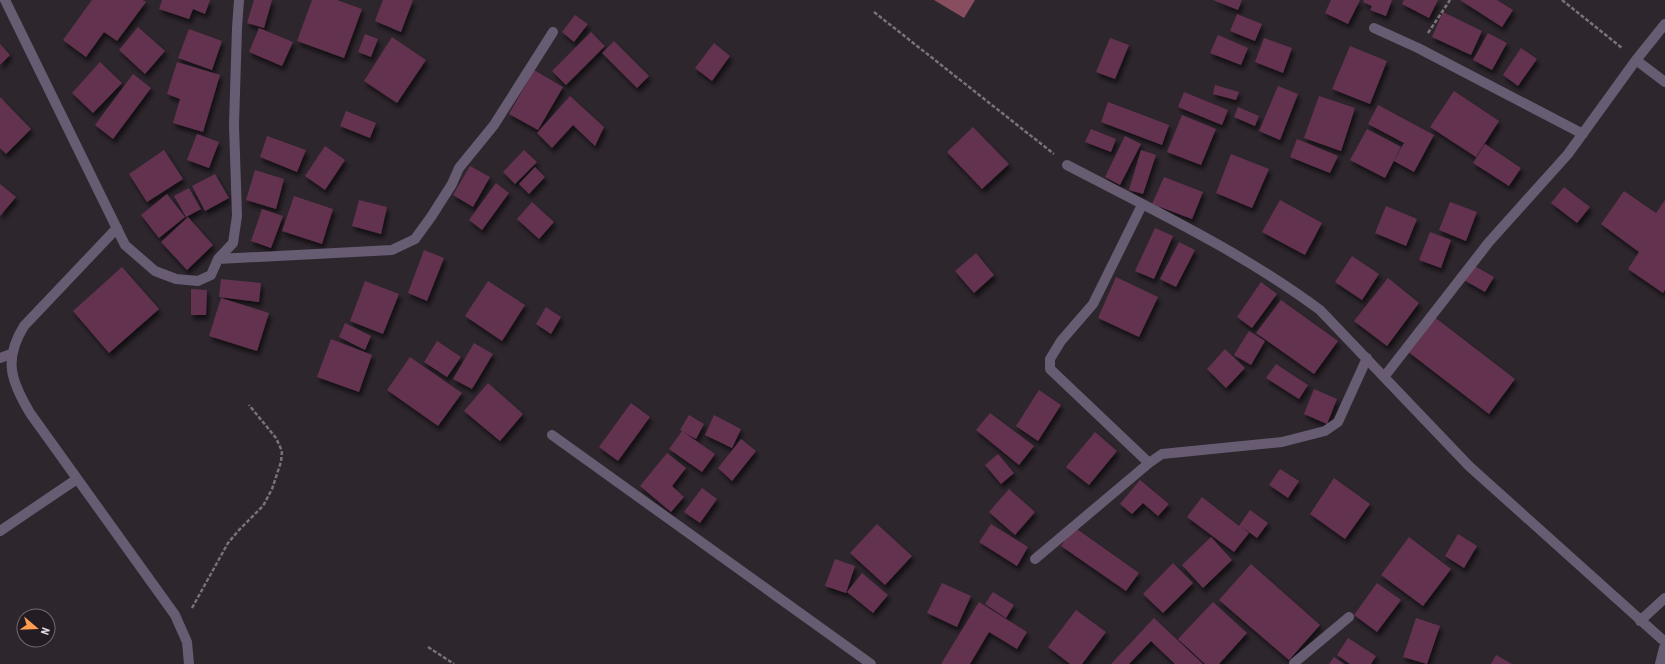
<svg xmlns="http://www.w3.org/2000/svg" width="1665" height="664" viewBox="0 0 1665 664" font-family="'Roboto Condensed',sans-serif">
<defs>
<filter id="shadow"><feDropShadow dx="2.5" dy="4.5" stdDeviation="2" flood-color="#0009"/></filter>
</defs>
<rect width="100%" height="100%" fill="#2d262d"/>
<path fill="#884d5e" d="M934 0H975L964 18Z"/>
<path fill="#633250" filter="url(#shadow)" d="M92 0H143L146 2 117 41 104 32 86 57 63 40Z
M162 0H210L205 14 193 9 189 19 159 9Z
M254 0H272L264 28 247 23Z
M312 0H337L362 9 344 58 297 41Z
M383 0H413L401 32 375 21Z
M1213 0H1242L1238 10Z
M1331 0H1360L1348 24 1325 13Z
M1364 0H1392L1386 16 1370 10 1372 6 1363 2Z
M1404 0H1438L1429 18 1402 4Z
M1460 0H1497L1513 10 1502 27Z
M1443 12 1482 31 1471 55 1432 37Z
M1237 14 1262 24 1255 41 1230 31Z
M575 15 588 24 574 42 562 32Z
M138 27 165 51 145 74 119 50Z
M259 28 293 42 282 66 249 52Z
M189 29 222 41 212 70 178 58Z
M591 32 605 46 566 85 552 71Z
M1488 33 1507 43 1492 70 1473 60Z
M365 34 378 39 371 57 358 52Z
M1218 35 1248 48 1241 65 1210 53Z
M392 37 426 60 397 103 364 81Z
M1110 38 1129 45 1115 79 1096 72Z
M1264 38 1292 48 1283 73 1255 62Z
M614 41 649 76 637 88 602 53Z
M714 43 730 56 712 81 695 68Z
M0 44 10 55 0 65Z
M1350 46 1387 61 1370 104 1332 89Z
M1521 48 1537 59 1518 86 1503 75Z
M100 62 122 83 93 113 72 93Z
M177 62 220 75 203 132 173 123 180 99 167 94Z
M534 70 563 87 538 130 509 114Z
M133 74 151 88 113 139 95 125Z
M1215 85 1239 92 1236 100 1213 94Z
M1278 86 1298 94 1280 140 1259 131Z
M1454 91 1499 121 1476 157 1430 127Z
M1184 92 1228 110 1222 125 1178 107Z
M570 96 604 127 595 146 573 125 552 148 537 133Z
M1319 96 1355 108 1341 151 1304 138Z
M0 97 31 129 6 154 0 148Z
M1108 102 1169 125 1162 145 1101 122Z
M1378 105 1434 135 1414 172 1394 161 1404 143 1368 124Z
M1238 107 1259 116 1255 126 1234 117Z
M346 111 376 123 370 138 340 126Z
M1182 115 1216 129 1201 165 1167 152Z
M973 127 1009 164 982 189 947 152Z
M1091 129 1116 139 1111 152 1085 142Z
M1367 129 1401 147 1385 178 1350 160Z
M197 134 219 142 209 168 187 160Z
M267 136 306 150 297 172 260 157Z
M1125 136 1141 144 1120 185 1105 177Z
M1297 139 1338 156 1330 173 1290 157Z
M1485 144 1521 168 1509 186 1473 163Z
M325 146 345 160 325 190 305 176Z
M164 150 183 179 147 202 129 174Z
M524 150 537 162 515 184 503 172Z
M1141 150 1156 155 1143 194 1129 190Z
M1231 154 1269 169 1252 208 1216 193Z
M470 166 490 177 473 207 453 195Z
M535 167 545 177 529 194 519 184Z
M255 170 284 179 276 209 246 200Z
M215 174 229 198 205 211 192 186Z
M1164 177 1203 192 1192 219 1152 204Z
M496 183 509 193 482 230 469 220Z
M0 184 16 197 0 216Z
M1564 187 1590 207 1577 223 1551 203Z
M189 188 201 209 186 217 174 196Z
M1624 191 1656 213 1665 200V290L1663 293 1628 269 1639 252 1601 224Z
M167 194 185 217 159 238 141 215Z
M294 196 333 209 322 244 282 231Z
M359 200 387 207 381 234 352 226Z
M1280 200 1322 223 1305 255 1262 232Z
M532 202 554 222 539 239 517 219Z
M1450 202 1477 212 1466 241 1439 230Z
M1386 206 1417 219 1406 246 1375 233Z
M262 209 283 216 271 248 251 241Z
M188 217 213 245 187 270 161 242Z
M1155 228 1173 236 1154 279 1135 271Z
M1430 232 1451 240 1441 268 1419 260Z
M1179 242 1195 250 1176 287 1160 279Z
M424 250 444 258 427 301 408 293Z
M976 253 994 275 974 293 955 271Z
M1352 256 1379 274 1362 300 1335 282Z
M1473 265 1494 277 1485 292 1464 280Z
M122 267 159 309 109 353 73 311Z
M1116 277 1158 297 1139 337 1098 318Z
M1388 278 1419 303 1387 346 1354 321Z
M221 279 261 283 259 302 219 297Z
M365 281 399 294 383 334 350 321Z
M488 281 525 305 502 341 465 316Z
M1261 282 1277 294 1252 328 1237 317Z
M191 289 207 290 206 315H191Z
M221 298 269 313 257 351 209 336Z
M1281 300 1338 341 1314 374 1256 333Z
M546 307 561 317 551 334 536 324Z
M1433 316 1515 379 1489 414 1407 351Z
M345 323 371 336 365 350 339 337Z
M1249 331 1265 341 1251 365 1234 355Z
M331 339 372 355 359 392 317 377Z
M437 341 461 357 447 377 424 362Z
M474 343 493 354 472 389 453 379Z
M1225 349 1245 368 1226 388 1207 369Z
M410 357 462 393 438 426 387 390Z
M1276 364 1308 385 1299 399 1266 378Z
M488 383 523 414 500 441 464 411Z
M1314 389 1337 399 1327 424 1304 414Z
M1039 390 1061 405 1038 441 1016 426Z
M631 403 650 417 618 461 599 447Z
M990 413 1034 446 1019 465 976 430Z
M689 415 704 424 696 439 680 430Z
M714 415 741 429 732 448 705 435Z
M682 431 715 454 702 472 669 449Z
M1095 432 1117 451 1089 485 1066 467Z
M741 439 756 451 732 481 718 468Z
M667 453 686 468 672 486 684 497 671 512 640 486Z
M998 454 1014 473 1001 484 985 465Z
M1280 469 1299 481 1288 498 1269 485Z
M1334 478 1370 504 1345 539 1310 514Z
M1140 480 1169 504 1158 516 1143 503 1132 514 1120 504Z
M702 488 717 499 700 523 684 512Z
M1009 489 1035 512 1015 535 989 512Z
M1202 497 1239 526 1250 510 1268 523 1257 538 1242 527 1249 533 1234 552 1187 517Z
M877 524 912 556 885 585 850 553Z
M991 524 1028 547 1017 566 979 542Z
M1074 527 1139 573 1126 591 1061 546Z
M1458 534 1477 546 1464 568 1445 556Z
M1211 537 1232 560 1203 588 1182 565Z
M1409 537 1451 569 1423 606 1381 575Z
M835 559 855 566 846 593 825 586Z
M1173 563 1193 583 1163 613 1143 594Z
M1251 564 1320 625 1289 660 1219 600Z
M862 573 888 595 873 613 847 592Z
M942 583 971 596 957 627 927 613Z
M1377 583 1401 600 1377 632 1354 615Z
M993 592 1014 605 1006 618 985 604Z
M979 602 1027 632 1017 649 989 632 970 664H941Z
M1213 602 1247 633 1219 664H1205L1178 639Z
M1076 610 1106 632 1082 664H1070L1048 647Z
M1154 618 1203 664H1175L1151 641 1129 664H1111Z
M1416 618 1440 626 1427 664 1403 657Z
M1348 638 1376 656 1371 664H1350L1337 655Z
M1496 655 1512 664H1491Z
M1334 657 1344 664H1329Z"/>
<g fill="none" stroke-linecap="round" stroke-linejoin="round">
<path stroke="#797379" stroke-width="2.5" stroke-dasharray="4 2" stroke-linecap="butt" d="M1562 0 1622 48
M874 12 1054 154
M1428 33 1450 0
M192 608 228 543 239 530 263 506 272 489 281 462 282 451 276 438 249 405
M428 647 454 664"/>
<path stroke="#675c72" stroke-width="10" d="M5 0 125 245 155 271 176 279 198 281 211 275 218 259 233 243 237 216 234 125 237 28 239 0
M1374 28 1418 48 1583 134
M1636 60 1665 82
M1067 165C1153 210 1242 252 1320 310L1469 466 1665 642
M1142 205 1093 304 1061 341 1050 359V369L1149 463
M117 228 24 326C3 360 11 381 30 413L175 615 187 642 189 664
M218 259 392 250 415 239 431 217 452 184 459 168 494 125 553 32
M0 358 11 354
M1384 377 1489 242 1568 154 1636 60 1665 24
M552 435 871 664
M0 531 77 479
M1035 559 1149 463 1162 454 1282 442 1325 431 1338 422 1367 358
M1640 621 1665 598
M1294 663 1349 617
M1660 664 1665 644"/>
</g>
<g transform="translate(36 628) rotate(109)"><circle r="19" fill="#231c23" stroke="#706a70"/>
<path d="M0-3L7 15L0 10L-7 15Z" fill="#fb9e50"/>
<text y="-6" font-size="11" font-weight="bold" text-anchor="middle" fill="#e3dee3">N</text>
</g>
</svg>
